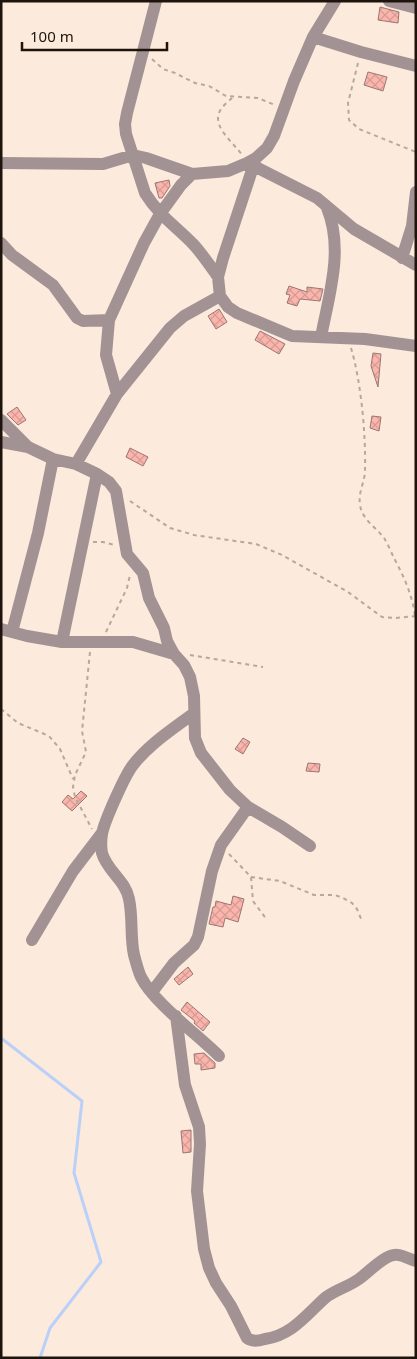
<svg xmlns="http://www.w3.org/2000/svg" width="417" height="1359" viewBox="0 0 417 1359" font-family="'Noto Sans',sans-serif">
<defs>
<pattern id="building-cross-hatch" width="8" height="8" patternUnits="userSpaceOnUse" patternTransform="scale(1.25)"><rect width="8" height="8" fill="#fbb5ad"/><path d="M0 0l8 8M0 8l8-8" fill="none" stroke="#d79b94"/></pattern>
</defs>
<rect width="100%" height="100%" fill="#fceadc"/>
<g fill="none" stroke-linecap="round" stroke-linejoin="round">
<path stroke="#bbd0f9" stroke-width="3" d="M1 1038 82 1101 74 1173 101 1262 50 1328 40 1358"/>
</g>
<path fill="url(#building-cross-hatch)" stroke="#9b7773" d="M380 7 399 12 398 23 378 20Z
M368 72 387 77 383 91 364 85Z
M169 180 170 186 162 198H159L155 183Z
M289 286 307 292V287L323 289 320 301 300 299 297 306 287 303 290 295 286 294Z
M219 309 227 322 216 329 208 316Z
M260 331 285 344 279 354 255 340Z
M373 353 381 354 378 387 371 366Z
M17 407 26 420 18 425 7 414Z
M372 416 381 417 379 431 370 428Z
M130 448 148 457 143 466 126 457Z
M243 738 250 742 243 754 235 749Z
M308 763 320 764 319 772 306 771Z
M81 791 87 796 72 811 62 802 68 795 73 799Z
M233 896 244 899 238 922 225 918 223 927 209 924 213 907H215L216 901 231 905Z
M188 967 193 974 179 985 174 979Z
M187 1002 210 1022 203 1031 194 1023 195 1021 181 1010Z
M204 1053 215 1063V1068L201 1070V1064H195L194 1054Z
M191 1130V1152L183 1153 181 1131Z"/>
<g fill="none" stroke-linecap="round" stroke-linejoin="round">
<path stroke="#b7a89b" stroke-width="2" stroke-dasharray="4 4" stroke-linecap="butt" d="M152 59 163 69 175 73 195 83 209 86 226 96 258 98 275 105
M358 63 348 103 349 120 359 129 416 152
M232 98C228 102 221 107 219 113 213 128 235 144 242 155
M351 348C361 381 366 435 365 470 365 482 358 492 360 504 361 519 376 527 384 538 388 544 391 552 394 558 404 577 412 594 415 616
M130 501 170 528 194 535 256 544 282 555 348 592 382 617 396 618 416 616
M93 542H103L115 545
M106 632 127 588 130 575
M90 652 82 731 86 752 75 775 73 787 75 797 92 829
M190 655 263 667
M1 709 18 723 49 736 60 749 73 779
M229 854 251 877 253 901 267 920
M251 877 280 881 314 895H335L343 898 352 903 357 909 362 921"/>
<path stroke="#a39294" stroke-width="12" d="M156 1 127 113 125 124 126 134 145 193C160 217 176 226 194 245 203 255 211 267 218 277
M389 1 416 8
M313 37 361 52 416 66
M256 158 223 258 218 277 220 296 228 307 237 313 292 336 365 339 416 346
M1 163 103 164 133 155 146 158 192 174 228 171 247 163 256 158 267 148 274 136 294 81 313 37 335 1
M254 166 317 198 354 229 416 265
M1 243 12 255 53 285 77 318 83 321 109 320
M402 258 412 226 416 192
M321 337C329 295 344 249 327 208
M117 394 106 355 109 320 144 243 160 214 181 185 192 174
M1 420 28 447 53 459 76 464 97 474 109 482 116 491 127 554 143 573 149 598 164 628 167 641 174 654 184 665 190 677 194 696 195 738 201 753 230 790 248 807 282 827 310 846
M1 442 28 447
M76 464 117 394 170 328 184 316 220 296
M1 629 27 636 62 642H133L174 654
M12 632 38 533 53 459
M62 642 97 474
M194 713C173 729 149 744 133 765 125 775 104 822 102 834 101 840 101 847 102 853 107 871 126 881 129 899 133 917 130 937 134 955 136 962 138 971 141 977 153 1002 198 1035 219 1056
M32 940 73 871 102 833
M152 992 174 963 194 945 198 937 212 871 221 845 248 807
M176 1016 185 1085 199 1127 200 1144 197 1191 204 1249 209 1268 216 1283 231 1306 247 1338C253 1342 258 1341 265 1339 292 1335 306 1315 325 1298 335 1290 348 1287 359 1279 369 1272 378 1261 390 1256 400 1252 407 1259 416 1261"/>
</g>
<rect width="417" height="1359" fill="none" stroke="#1e140c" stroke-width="5"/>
<path d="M22 42v8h145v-8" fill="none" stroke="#1e140c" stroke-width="2.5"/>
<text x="30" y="42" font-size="15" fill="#1e140c" stroke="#fceadc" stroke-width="4" paint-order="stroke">100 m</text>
</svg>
